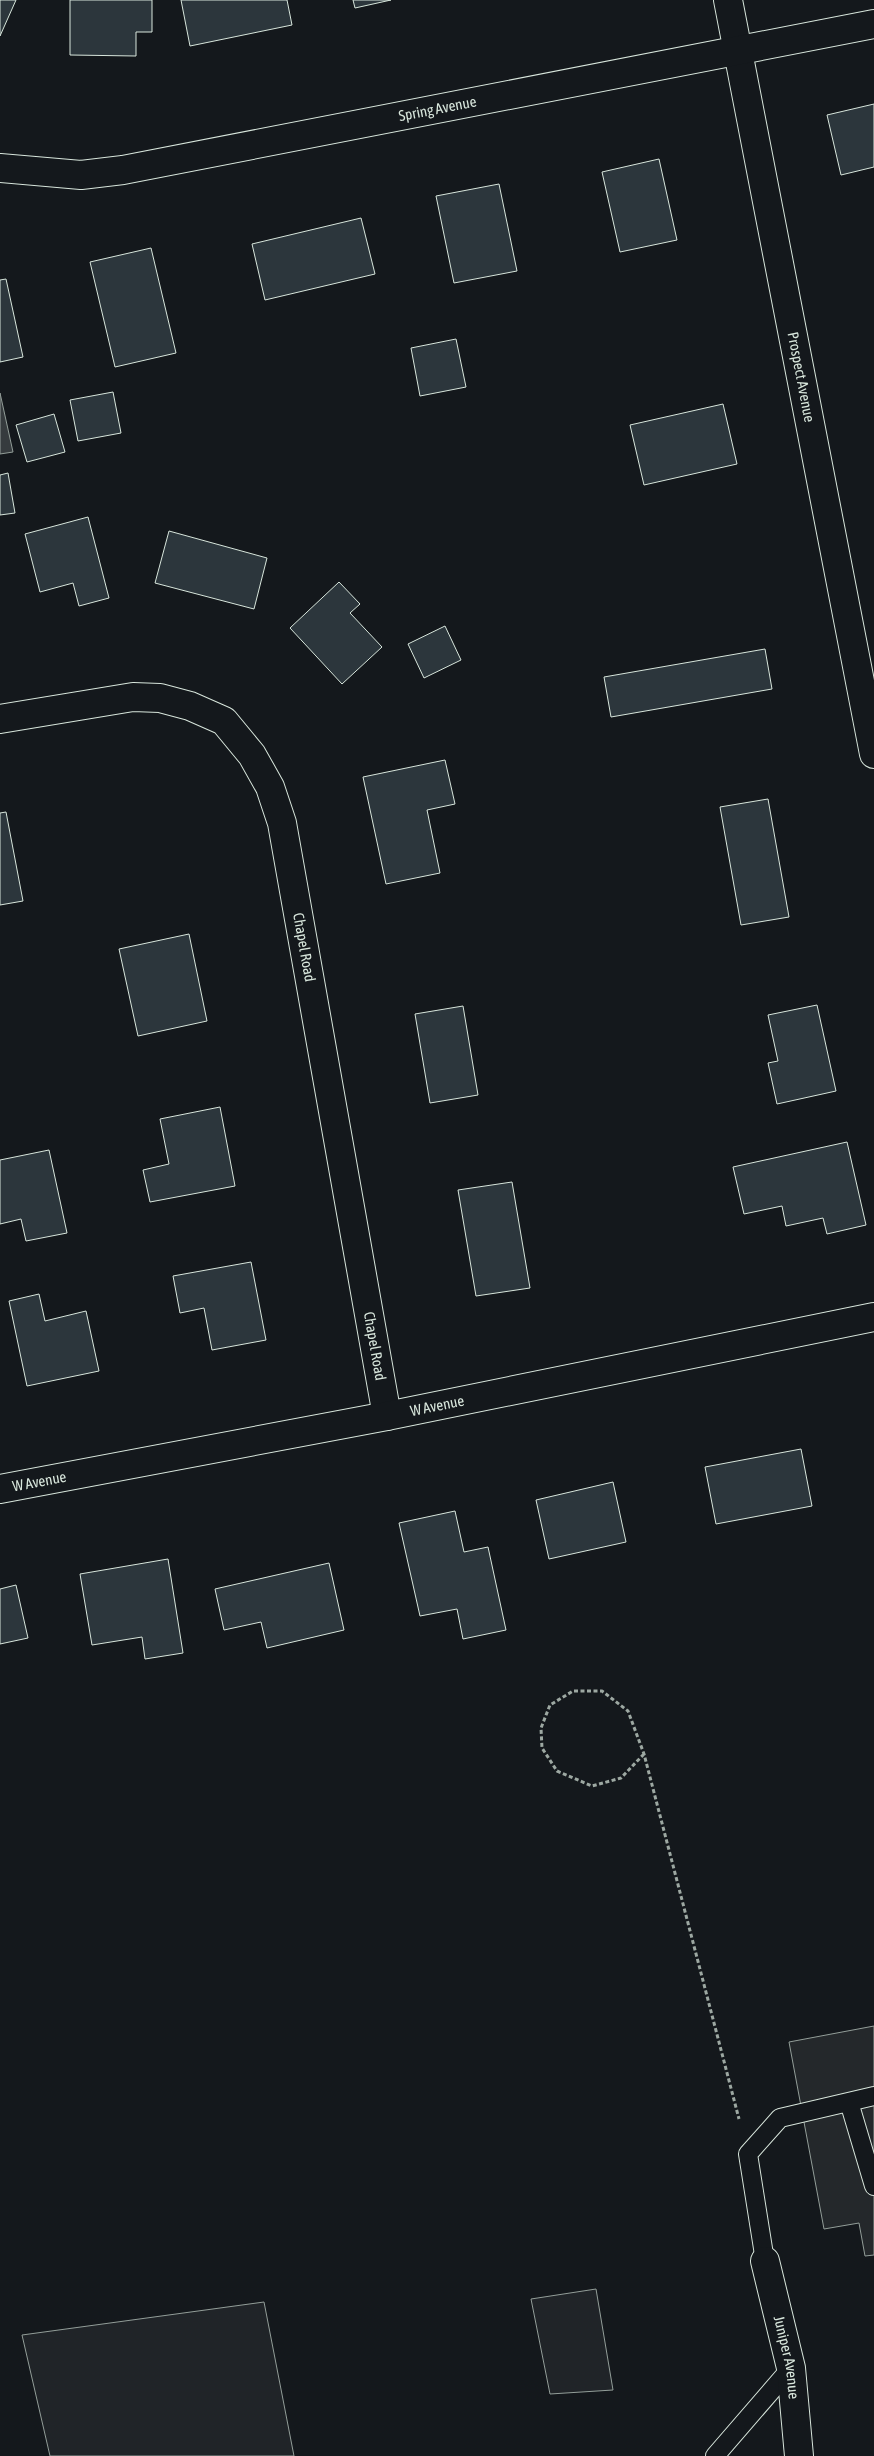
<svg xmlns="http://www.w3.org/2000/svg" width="874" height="2456" viewBox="0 0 874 2456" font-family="'Asap Condensed',sans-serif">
<rect width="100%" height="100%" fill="#14181c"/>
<path fill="#202428" stroke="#939e99" d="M596 2289 613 2390 550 2394 531 2299Z
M264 2302 294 2456H50L22 2335Z"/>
<path fill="#24282b" stroke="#939e99" d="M874 2026V2255L865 2256 859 2223 824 2229 789 2042Z"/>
<path fill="#363b3e" stroke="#939e99" d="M0 393 13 452 0 454Z"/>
<path fill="#2c363c" stroke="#d8e6dc" d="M0 0H16L0 36Z
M70 0H152V32H136V56L70 55Z
M181 0H287L292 25 190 46Z
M353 0H391L355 8Z
M874 104V167L841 175 827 115Z
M659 159 677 240 620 252 602 172Z
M499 184 517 271 454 283 436 196Z
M361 218 375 274 265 300 252 244Z
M151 248 176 353 115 367 90 262Z
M6 279 23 357 0 362V280Z
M456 339 466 387 420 396 411 348Z
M113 392 121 433 78 441 70 400Z
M723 404 737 464 644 485 630 425Z
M54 414 65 452 27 462 16 425Z
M8 473 15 513 0 515V475Z
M88 517 109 598 79 606 73 583 40 592 25 534Z
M169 531 267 558 254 609 155 583Z
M339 582 360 604 350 613 382 647 342 684 290 628Z
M445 626 461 660 424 678 408 644Z
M765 649 772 689 611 717 604 677Z
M445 760 455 804 427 810 440 873 386 884 363 777Z
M768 799 789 917 741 925 720 807Z
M6 812 23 901 0 905V813Z
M189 934 207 1021 138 1036 119 949Z
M817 1005 836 1091 777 1104 768 1063 778 1061 768 1015Z
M463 1006 478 1095 430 1103 415 1014Z
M220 1107 235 1186 150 1202 143 1170 169 1164 160 1119Z
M847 1142 866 1225 827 1234 823 1218 786 1226 782 1206 744 1214 733 1167Z
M49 1150 67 1233 26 1241 21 1219 0 1224V1160Z
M512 1182 530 1288 476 1296 458 1190Z
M251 1262 266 1340 212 1350 204 1308 180 1313 173 1276Z
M39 1294 45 1321 86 1311 99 1371 27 1386 9 1301Z
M801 1449 812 1506 716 1524 705 1467Z
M613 1482 626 1542 549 1559 536 1500Z
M455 1511 464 1552 488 1547 506 1630 463 1639 457 1609 420 1616 399 1523Z
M168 1559 183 1653 145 1659 142 1637 92 1645 80 1574Z
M329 1563 344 1630 267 1648 261 1622 224 1630 215 1589Z
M16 1585 28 1638 0 1644V1589Z"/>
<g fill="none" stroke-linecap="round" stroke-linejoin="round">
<g stroke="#d8e6dc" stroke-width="20">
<path id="service" d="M849 2102 874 2186
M765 2261 748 2154 780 2118 874 2096
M715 2456 791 2368"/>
</g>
<g stroke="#d8e6dc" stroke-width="30">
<g id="minor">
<path id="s1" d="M728 0 874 754"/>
<path id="s2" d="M0 168 81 175 123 170 874 24"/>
<path id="s3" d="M0 719 133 697 160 698 190 706 224 721 252 755 270 787 282 823 387 1416"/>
<path id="s4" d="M0 1489 387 1416 874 1317"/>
<path id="s5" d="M765 2261 791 2368 799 2456"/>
</g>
</g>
<path stroke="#9da8a2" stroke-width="3" stroke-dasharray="4 2.5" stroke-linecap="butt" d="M644 1754 621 1778 592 1786 557 1771 542 1748 541 1728 550 1705 573 1691H602L628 1711 644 1754 739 2119"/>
<use href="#service" stroke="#14181c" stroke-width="18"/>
<use href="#minor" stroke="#14181c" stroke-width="28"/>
</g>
<g text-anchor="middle" stroke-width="4" stroke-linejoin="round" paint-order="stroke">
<g font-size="15" fill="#d8e6dc" stroke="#14181c">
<text dy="5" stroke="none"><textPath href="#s2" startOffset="444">Spring Avenue</textPath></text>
<text dy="5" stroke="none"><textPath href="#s1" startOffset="384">Prospect Avenue</textPath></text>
<text dy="5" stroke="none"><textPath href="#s3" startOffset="475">Chapel Road</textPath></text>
<text dy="5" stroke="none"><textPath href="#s3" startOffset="880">Chapel Road</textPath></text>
<text dy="5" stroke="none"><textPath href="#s4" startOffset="445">W Avenue</textPath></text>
<text dy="5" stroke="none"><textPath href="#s4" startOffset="40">W Avenue</textPath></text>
<text dy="5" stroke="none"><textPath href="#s5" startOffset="99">Juniper Avenue</textPath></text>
</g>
</g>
</svg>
